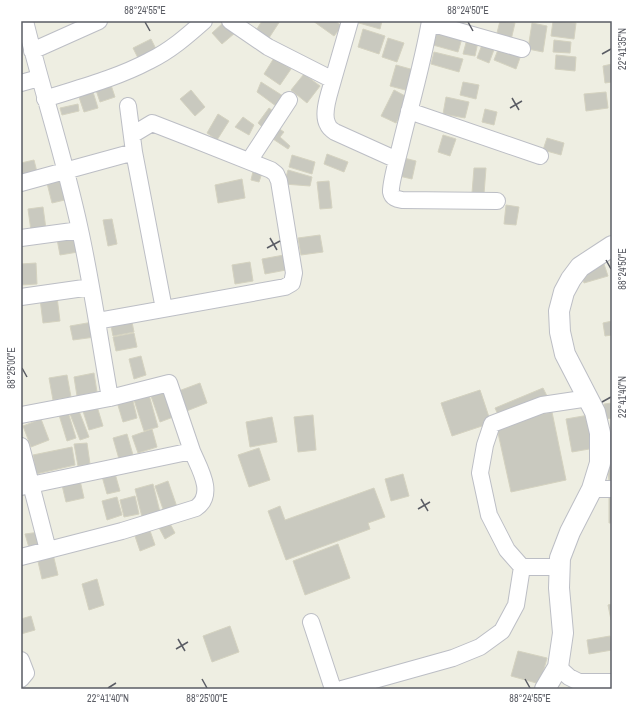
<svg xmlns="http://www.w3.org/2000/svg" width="633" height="710" viewBox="0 0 633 710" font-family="'Archivo Narrow',sans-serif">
<rect width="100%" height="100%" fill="#eeeee2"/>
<path fill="#c9c9bf" stroke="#d4d2c0" d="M262 21H280L267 41 255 32Z
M313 21H335L342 26 334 36Z
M360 21H382L380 29 359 23Z
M500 21 515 23 511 40 496 37Z
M553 21 576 23 574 39 551 36Z
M224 22 235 33 222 44 212 33Z
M532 23 547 26 543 52 528 49Z
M438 28 463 35 458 52 433 45Z
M363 29 385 36 379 54 358 47Z
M388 38 404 43 397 62 382 57Z
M151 39 156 49 138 58 133 48Z
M467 39 478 42 475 56 463 54Z
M554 40 571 42 570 53 553 52Z
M483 42 495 47 489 63 477 58Z
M499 47 521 55 516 69 494 60Z
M434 52 463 59 459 72 431 64Z
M556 55 576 57 575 71 555 69Z
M274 58 291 69 280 85 264 74Z
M612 64V82L605 83 603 66Z
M396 65 414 70 409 91 390 86Z
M304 74 320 86 307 103 291 90Z
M261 82 283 96 276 106 257 92Z
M463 82 479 85 476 99 460 95Z
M111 85 115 97 100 102 96 90Z
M191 90 205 107 195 116 180 99Z
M394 90 409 98 396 123 381 116Z
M93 92 98 108 84 112 79 97Z
M606 92 608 108 586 111 584 94Z
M446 97 469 102 465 118 443 114Z
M78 104 79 111 62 115 60 108Z
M269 108 273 111 262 127 258 123Z
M485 109 497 112 494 125 482 122Z
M218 114 229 121 217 140 207 133Z
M243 117 254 125 249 135 235 127Z
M275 126 284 132 280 137 290 146 288 149 270 137Z
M443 135 456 139 450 156 438 152Z
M547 138 564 143 561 155 543 150Z
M327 154 348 162 344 172 324 164Z
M292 155 315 162 312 174 289 167Z
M404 158 416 161 412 179 399 176Z
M34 160 37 172 21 176V163Z
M254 167 263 170 259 182 251 180Z
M474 168H486L484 194 472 193Z
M288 170 312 177 310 186 284 184Z
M62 171 69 199 52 203 45 175Z
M242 179 245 198 218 203 215 185Z
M329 181 332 208 320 209 317 182Z
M506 205 519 207 516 225 504 224Z
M43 207 46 229 31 231 28 209Z
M112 219 117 244 108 246 103 220Z
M320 235 323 252 301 255 298 238Z
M76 236 78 252 60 255 57 239Z
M284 255 286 270 265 274 262 259Z
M250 262 253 281 235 284 232 265Z
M36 263 37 284 21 285V264Z
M604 264 608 276 584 283 581 271Z
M57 297 60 321 43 323 40 299Z
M131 317 134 332 113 336 110 321Z
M612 321V335L605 336 603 323Z
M93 322 95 337 73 340 70 326Z
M134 333 137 347 116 351 113 337Z
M141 356 146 375 134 379 129 359Z
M94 373 97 392 77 396 74 377Z
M67 375 71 397 53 400 49 378Z
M200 383 207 403 184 412 176 392Z
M543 388 548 398 500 419 495 408Z
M167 390 176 416 160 422 151 396Z
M480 390 491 423 452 436 441 403Z
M149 395 158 427 144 431 134 400Z
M132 397 137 418 123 422 117 402Z
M96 403 103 426 89 430 82 408Z
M612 403V418L605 419 604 404Z
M79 411 89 437 80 440 70 414Z
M68 412 76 438 67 441 59 415Z
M552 412 566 480 511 492 496 424Z
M313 415 316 450 298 452 294 417Z
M589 415 595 448 572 452 566 419Z
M272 417 277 442 250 447 246 422Z
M41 419 49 440 31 447 23 426Z
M152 429 157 447 138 453 132 436Z
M127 434 133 455 119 459 113 438Z
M87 443 90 464 78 466 74 444Z
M72 447 75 465 36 474 33 455Z
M259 448 270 480 249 487 238 455Z
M612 448V480L609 481 606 449Z
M114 470 120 491 107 494 101 473Z
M403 474 409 496 391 501 385 479Z
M79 476 84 498 66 502 61 481Z
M168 481 177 507 164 512 155 486Z
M153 484 160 512 142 517 135 489Z
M374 488 385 517 368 523 370 529 286 560 268 511 280 506 285 520Z
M609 493H612V523H609Z
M135 496 139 514 124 517 120 500Z
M117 497 122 515 107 520 102 501Z
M167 518 175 533 165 539 157 524Z
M148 525 155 545 140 551 133 530Z
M40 532 44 548 30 551 25 534Z
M338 544 350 578 305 595 293 561Z
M53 554 58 575 42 579 37 557Z
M97 579 104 605 89 610 82 584Z
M612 604V619L611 620 608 605Z
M31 616 35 630 21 634V619Z
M230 626 239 652 212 662 203 636Z
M610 636 612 650 589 654 587 640Z
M518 651 547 658 540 684 511 676Z"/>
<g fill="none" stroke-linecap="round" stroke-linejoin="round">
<g stroke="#bcbec5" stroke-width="18">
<path id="minor" d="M25 21C42 91 65 159 80 230 92 285 100 342 110 398L169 383 192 451
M230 21 268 47 333 80 350 21
M430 21C423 62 411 103 401 144 399 153 390 184 391 192 392 198 397 199 402 200L497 201
M430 23 522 49
M32 51 99 21
M333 80C330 92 321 114 328 125 329 128 332 130 335 132L397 160
M21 83 39 78
M45 99C79 88 117 78 149 61 170 51 187 36 204 21
M409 111 540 156
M132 135 152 123 188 137 271 170 276 174 279 181 294 273 292 283 285 287 164 309
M249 161 289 100
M21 183 134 152
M21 238 80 230
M21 297 91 287
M97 321 164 309 134 152 128 106
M21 415 110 398
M21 446 48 550
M21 487 192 451C199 468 216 494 196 508L122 531 21 557
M592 489H612
M522 567H560
M311 622 333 689
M21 660 26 673 21 679
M558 667 569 677 579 682H612
M342 689 453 658 480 647 502 631 516 605 522 567 507 550 489 515 480 473 485 445 492 424 542 405 589 398"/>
</g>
<g stroke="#bcbec5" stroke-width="22">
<path id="tertiary" d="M545 689 558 667 563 633 559 588 560 558 570 532 592 489 600 463V433L595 412 565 354 560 332 559 311 564 292 571 279 580 267 612 246"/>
</g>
<use href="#minor" stroke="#fff" stroke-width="16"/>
<use href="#tertiary" stroke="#fff" stroke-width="20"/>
</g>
<path fill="none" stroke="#5a5c64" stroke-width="1.5" d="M145 22 150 31M468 22 473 31M602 54 611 49M512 98 519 110M510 108 522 101M270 238 277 250M267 248 280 241M606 260 611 269M22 368 27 377M602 402 611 397M421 499 428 511M418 509 430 502M178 639 185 651M176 649 188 642M202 679 207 688M525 679 530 688M108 688 116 683"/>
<rect width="633" height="710" fill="none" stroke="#ffffff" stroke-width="44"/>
<rect x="22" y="22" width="589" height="666" fill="none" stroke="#5a5c64" stroke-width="1.5"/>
<g font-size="10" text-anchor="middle" fill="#5a5c64">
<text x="145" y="14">88°24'55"E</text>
<text x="468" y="14">88°24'50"E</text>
<text transform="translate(622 49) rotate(-90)" y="4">22°41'35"N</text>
<text transform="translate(622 269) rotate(-90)" y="4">88°24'50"E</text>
<text transform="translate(11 368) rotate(-90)" y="4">88°25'00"E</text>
<text transform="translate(622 397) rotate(-90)" y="4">22°41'40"N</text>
<text x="108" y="702">22°41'40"N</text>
<text x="207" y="702">88°25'00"E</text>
<text x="530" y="702">88°24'55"E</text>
</g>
</svg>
